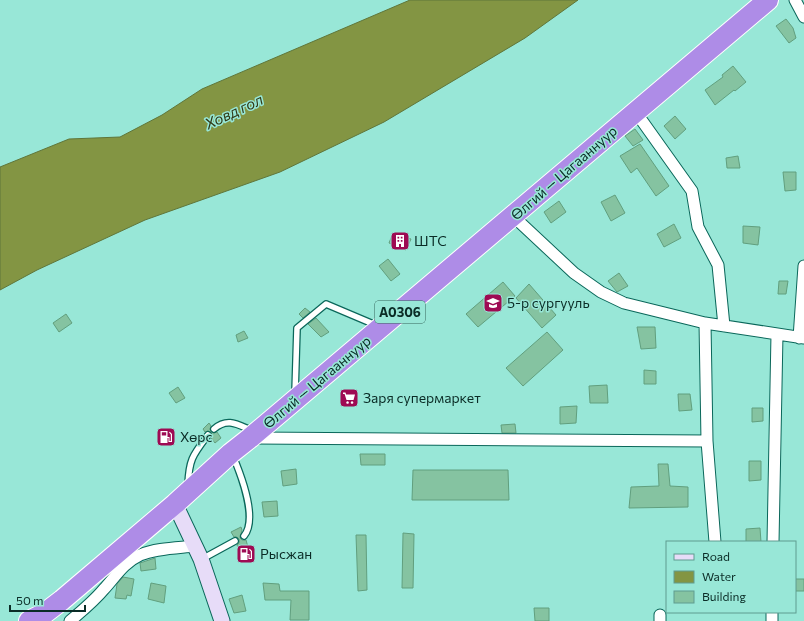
<svg xmlns="http://www.w3.org/2000/svg" width="804" height="621" viewBox="0 0 804 621" font-family="Commissioner,sans-serif">
<rect width="100%" height="100%" fill="#98e7d7"/>
<path fill="#839543" stroke="#5f763a" d="M410 0H578L525 38 384 122 280 172 145 220 37 270 0 290V167L69 139 120 137 162 115 202 89Z"/>
<path fill="#85c3a1" stroke="#619f7e" d="M786 19 793 28 796 38 789 43 776 26Z
M733 66 746 82 735 91 734 90 715 105 705 90 723 77 722 75Z
M675 116 686 129 675 139 664 126Z
M635 129 643 140 633 146 625 136Z
M640 144 669 186 656 196 637 168 631 173 620 156Z
M738 156 740 168H727L726 158Z
M783 172H796V190L785 191Z
M615 195 625 213 611 221 601 202Z
M559 201 566 212 551 223 544 212Z
M674 224 681 238 664 247 657 234Z
M743 226 760 227 758 245 743 243Z
M393 233 411 239 406 250 389 243Z
M388 259 400 274 391 281 379 266Z
M619 273 628 286 617 292 608 281Z
M779 281H788L786 294H778Z
M503 282 515 296 478 327 466 314Z
M529 284 556 315 542 328 516 298Z
M305 308 310 312 303 318 299 314Z
M66 314 72 323 59 332 53 323Z
M316 318 329 332 321 337 308 324Z
M637 327H655L656 348 641 349Z
M244 331 248 338 238 342 236 335Z
M547 332 563 350 523 386 506 368Z
M644 370 656 371V384H644Z
M607 385 608 403H590L589 386Z
M178 387 185 398 176 403 169 393Z
M678 394H690L692 410 679 411Z
M577 406 576 423 560 424V407Z
M752 408H763V421L752 422Z
M209 423 211 426 210 429 211 432 214 433 217 432 221 438 215 443 211 438 212 435 211 432 208 431 205 432 203 429Z
M515 424 516 433H502L501 425Z
M360 454H385V465H361Z
M749 461H761V480L749 481Z
M658 464H668L670 486 688 487V507L629 508 631 487 659 486Z
M296 469 297 484 283 486 281 471Z
M413 470H508L509 500H412Z
M277 501 278 516 264 517 262 502Z
M241 527 242 530 240 538 242 540H246L251 558 242 561 237 545 239 543V539L237 537H234L231 532Z
M760 528 761 542H746V529Z
M403 533 414 534 413 588H402Z
M356 535H366L367 590 358 591Z
M155 558 156 569 141 571 140 563Z
M123 577 134 579 131 596 127 595 126 599 115 598 117 584Z
M795 579H804V591H795Z
M151 583 166 586 164 603 148 599Z
M263 583 279 584 280 591H309V620H290L291 600H265Z
M242 595 246 611 234 613 229 599Z
M534 608H549V621H535Z"/>
<g fill="none" stroke-linecap="round" stroke-linejoin="round">
<g stroke="#0a675a" stroke-width="8">
<path id="lane" d="M295 393 297 328 326 304 378 326
M214 429C228 417 238 425 253 431
M233 456C241 475 258 519 244 536
M188 485C189 459 193 455 208 435
M202 559 235 541"/>
</g>
<g stroke="#0a675a" stroke-width="13">
<path id="street" d="M795 0 804 17
M635 111 692 191 698 227 718 265 724 326
M513 216 574 273 601 292 624 303 705 323 804 338
M705 323 707 441 715 542
M799 338 804 266
M251 438 707 441
M773 542 777 334
M660 615V621
M70 621C82 611 94 601 104 589 116 576 123 563 140 555 157 548 177 548 195 546
M772 621V612"/>
</g>
<g stroke="#0a675a" stroke-width="17">
<path id="secondary" d="M175 504 201 559 222 621"/>
</g>
<g stroke="#fff" stroke-width="22">
<path id="highway" d="M29 621 45 613 62 600 175 504 231 453 250 438 768 0"/>
</g>
<use href="#lane" stroke="#fff" stroke-width="5.5"/>
<use href="#street" stroke="#fff" stroke-width="11"/>
<use href="#secondary" stroke="#e7dcf8" stroke-width="15"/>
<use href="#highway" stroke="#ae8ce7" stroke-width="20"/>
</g>
<defs>
<g id="building-square" transform="scale(1)"><rect x="-9" y="-9" width="18" height="18" rx="4" fill="#9e0a53" stroke="#98e7d7"/><path d="M-4-6H4V6H1V3H-1V6H-4ZM-2.5-4.3h1.7v1.8h-1.7ZM.8-4.3h1.7v1.8H.8ZM-2.5-1h1.7V.8h-1.7ZM.8-1h1.7V.8H.8Z" fill="#fff"/></g>
<g id="school-square" transform="scale(1)"><rect x="-9" y="-9" width="18" height="18" rx="4" fill="#9e0a53" stroke="#98e7d7"/><path d="M0-5L7-2L0 1L-7-2ZM-4 1L0 2.5L4 1V4Q0 6-4 4Z" fill="#fff"/></g>
<g id="supermarket-square" transform="scale(1)"><rect x="-9" y="-9" width="18" height="18" rx="4" fill="#9e0a53" stroke="#98e7d7"/><path d="M-6-5.5h2.5l.6 2H6L4.5 2H-2.5L-4.4-4H-6ZM-1.5 3.2a1.3 1.3 0 1 0 .1 0ZM3 3.2a1.3 1.3 0 1 0 .1 0Z" fill="#fff"/></g>
<g id="fuel-square" transform="scale(1)"><rect x="-9" y="-9" width="18" height="18" rx="4" fill="#9e0a53" stroke="#98e7d7"/><path d="M-5.5-6h7V0h2V4h1.3V-2.5L3-4.5l.8-.8L6-3V5H2.5V1h-1V6h-7ZM-4.2-4.7v3.2H.2V-4.7Z" fill="#fff"/></g>
</defs>
<g fill-rule="evenodd">
<use href="#building-square" x="400" y="241"/>
<use href="#school-square" x="493" y="303"/>
<use href="#supermarket-square" x="349" y="398"/>
<use href="#fuel-square" x="166" y="437"/>
<use href="#fuel-square" x="246" y="554"/>
</g>
<g text-anchor="middle" stroke-width="3" stroke-linejoin="round" paint-order="stroke">
<rect fill="#98e7d7" stroke="#35645b" stroke-width="1" x="375" y="301" width="50" height="22" rx="3"/>
<g font-size="13" font-weight="bold" fill="#0a2c26">
<text x="400" y="317">A0306</text>
</g>
<g font-size="14" fill="#0a2c26" stroke="#98e7d7">
<text transform="translate(564 173) rotate(-41)" y="5">Өлгий — Цагааннуур</text>
<text transform="translate(317 382) rotate(-40)" y="5">Өлгий — Цагааннуур</text>
</g>
<g font-size="14" fill="#0a2c26" stroke="#98e7d7" text-anchor="start">
<text x="414" y="246">ШТС</text>
<text x="507" y="308">5-р сургууль</text>
<text x="363" y="403">Заря супермаркет</text>
<text x="180" y="442">Хөрс</text>
<text x="260" y="559">Рысжан</text>
</g>
<g font-size="15" font-style="italic" fill="#303815" stroke="#98e7d7">
<text transform="translate(234 112) rotate(-25)" y="5">Ховд гол</text>
</g>
</g>
<rect x="666" y="541" width="130" height="72" fill="#98e7d7" stroke="#5f9c90"/>
<rect x="674" y="554" width="20" height="6" fill="#e7dcf8" stroke="#5f9c90"/>
<text x="702" y="561" font-size="12" fill="#0a2c26">Road</text>
<rect x="674" y="571" width="20" height="12" fill="#839543" stroke="#5f9c90"/>
<text x="702" y="581" font-size="12" fill="#0a2c26">Water</text>
<rect x="674" y="591" width="20" height="12" fill="#85c3a1" stroke="#5f9c90"/>
<text x="702" y="601" font-size="12" fill="#0a2c26">Building</text>
<path d="M10 605v6h75v-6" fill="none" stroke="#0a2c26" stroke-width="2"/>
<text x="16" y="605" font-size="12" fill="#0a2c26" stroke="#98e7d7" stroke-width="3" paint-order="stroke">50 m</text>
</svg>
